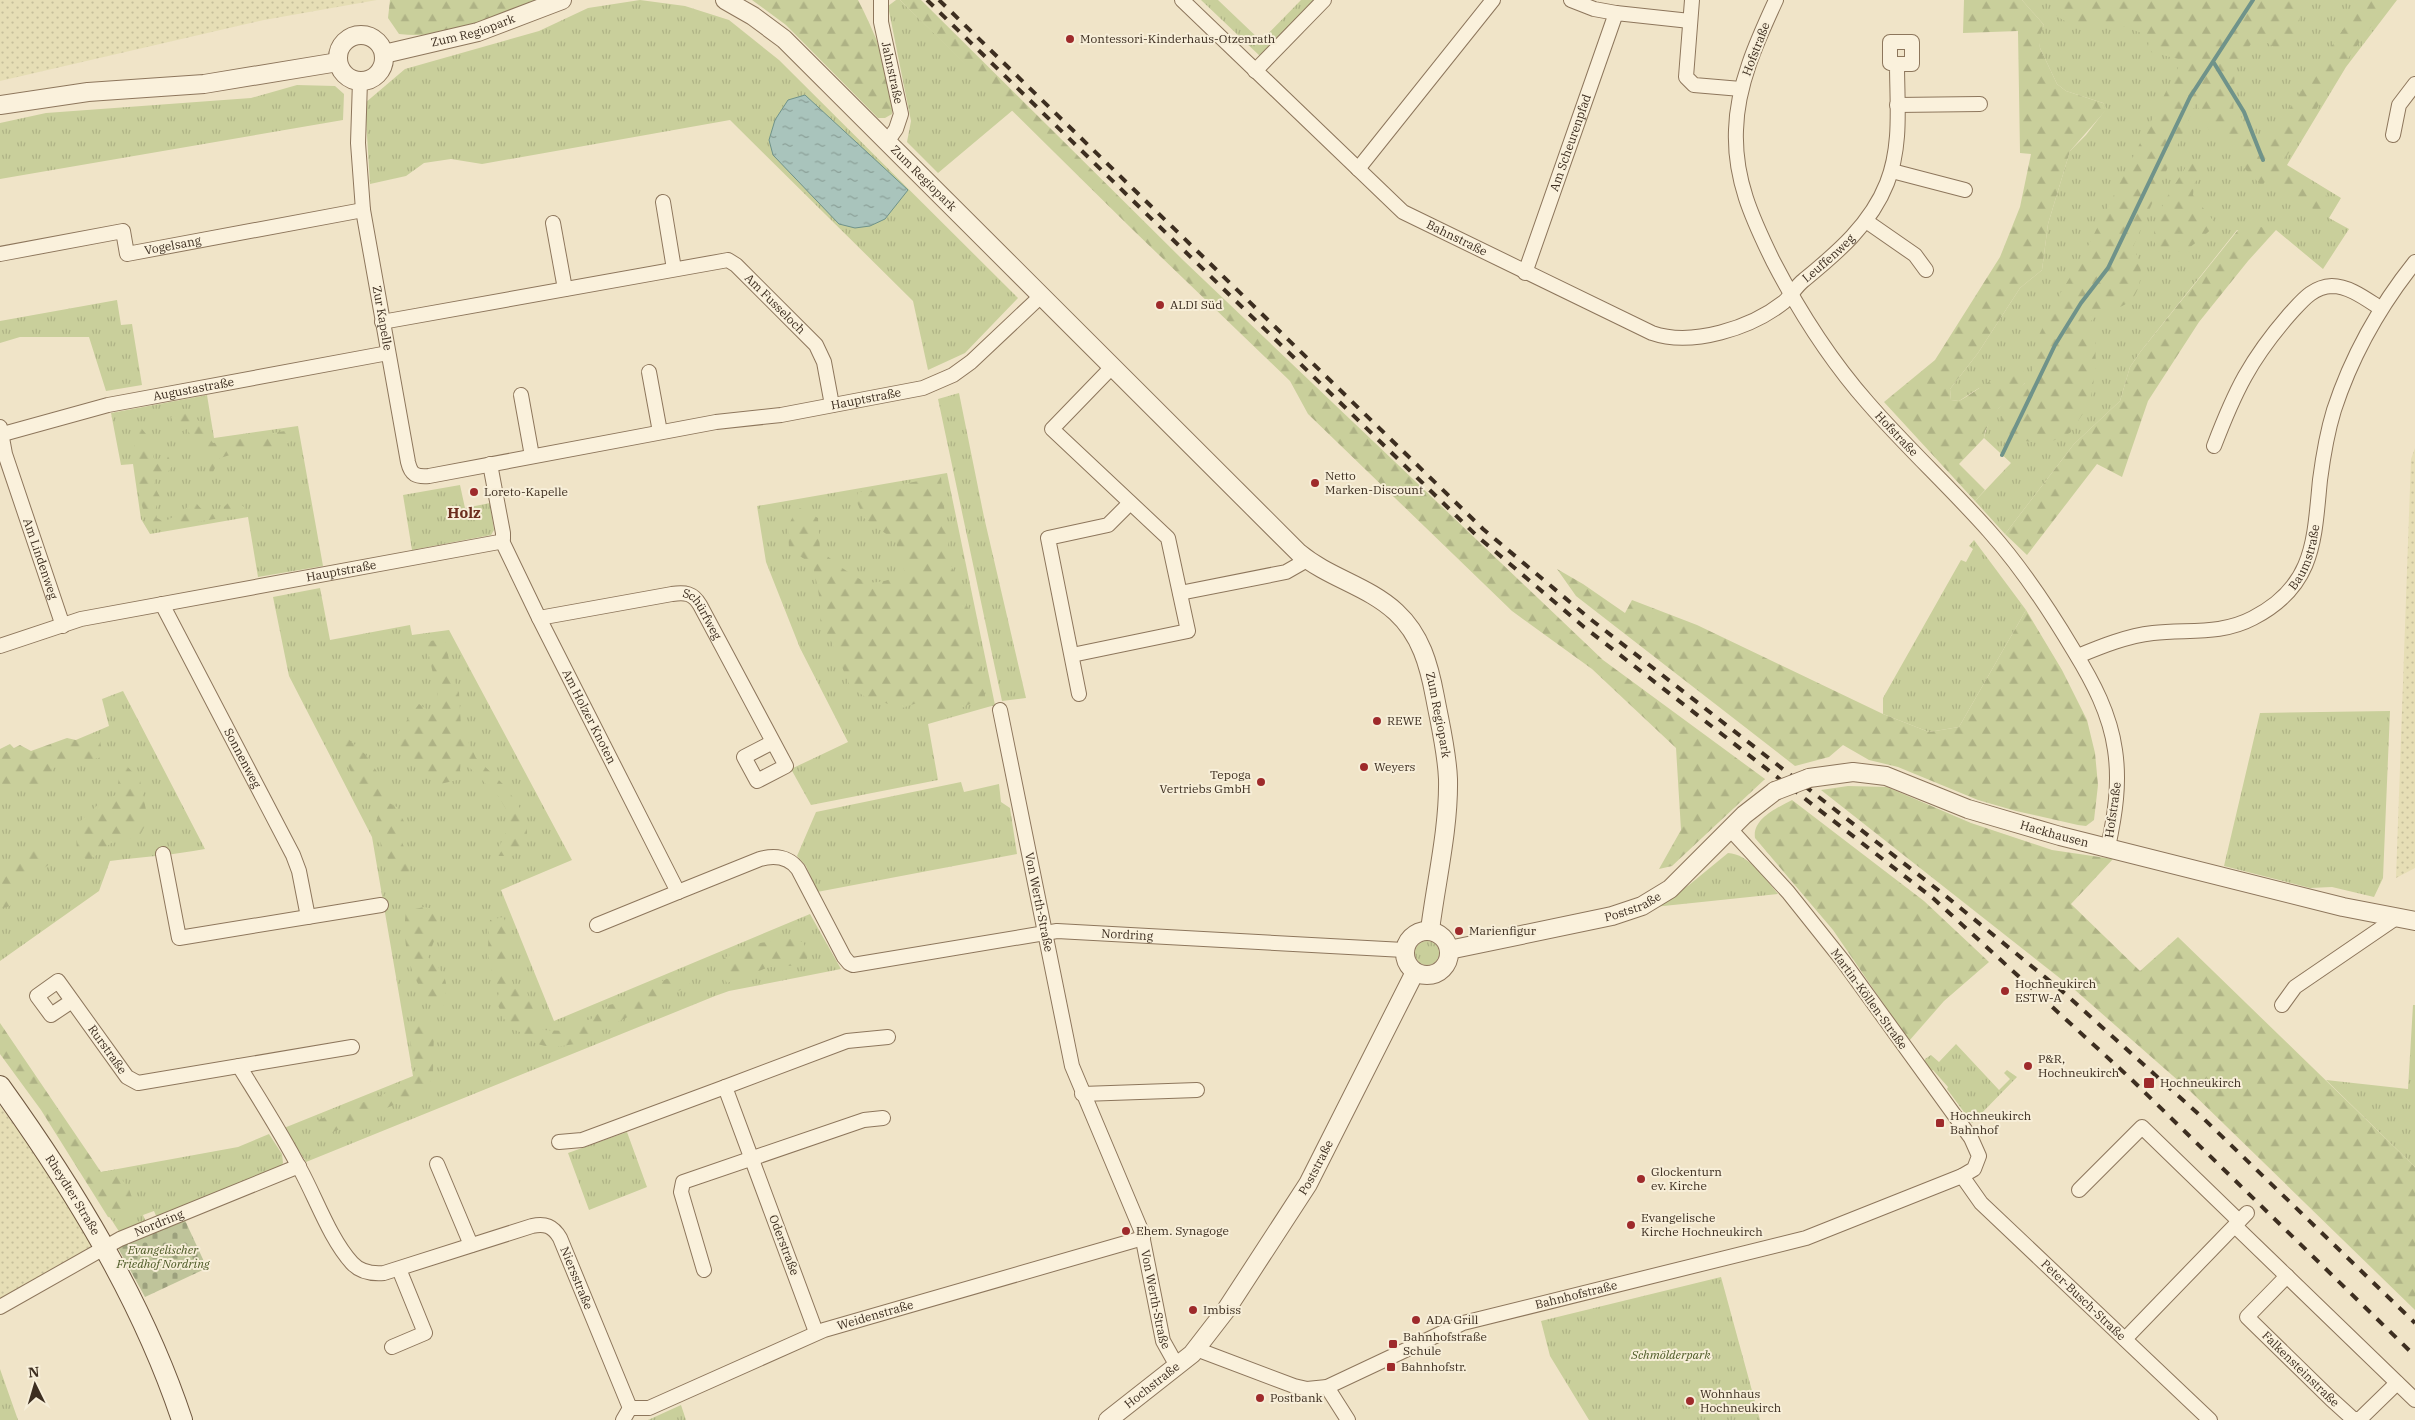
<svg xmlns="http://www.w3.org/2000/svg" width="2415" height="1420" viewBox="0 0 2415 1420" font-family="'IBM Plex Serif',serif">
<defs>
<pattern id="farmland-dots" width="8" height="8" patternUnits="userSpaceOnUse" patternTransform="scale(1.25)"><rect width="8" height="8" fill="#e6deb5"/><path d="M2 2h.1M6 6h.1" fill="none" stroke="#c6bf9b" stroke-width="1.8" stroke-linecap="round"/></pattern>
<pattern id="grass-tufts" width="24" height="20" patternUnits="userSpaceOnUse" patternTransform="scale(1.25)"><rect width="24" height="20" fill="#c9cf9b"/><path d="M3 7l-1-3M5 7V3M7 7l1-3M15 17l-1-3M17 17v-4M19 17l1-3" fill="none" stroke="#aeb285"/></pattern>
<pattern id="forest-firs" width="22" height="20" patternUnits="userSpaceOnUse" patternTransform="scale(1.25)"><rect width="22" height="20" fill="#c9cf9b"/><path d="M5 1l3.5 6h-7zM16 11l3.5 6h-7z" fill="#aeb285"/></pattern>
<pattern id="cemetery-stones" width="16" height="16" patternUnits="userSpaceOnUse" patternTransform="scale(1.25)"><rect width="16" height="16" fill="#bfc49a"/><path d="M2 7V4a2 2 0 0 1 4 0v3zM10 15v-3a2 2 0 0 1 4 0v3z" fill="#9ca07d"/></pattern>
<pattern id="water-ripples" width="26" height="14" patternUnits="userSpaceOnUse" patternTransform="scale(1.25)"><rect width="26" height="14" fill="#a9c4bc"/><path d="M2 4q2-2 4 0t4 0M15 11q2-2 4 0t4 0" fill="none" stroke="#8ba098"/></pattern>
</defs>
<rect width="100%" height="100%" fill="#f0e4c8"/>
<path fill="url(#farmland-dots)" d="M0 0H377L264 20 0 81Z
M2415 448V868L2396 878 2411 459Z
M0 1106 30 1146 97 1246 0 1301Z"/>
<path fill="url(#grass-tufts)" d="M640 0 685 6 729 20 779 60 1018 298 965 353 928 370 913 301 730 120 482 164 451 159 424 163 406 176 370 184 365 103 405 69 539 31 588 8Z
M896 0H900L1013 110 938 173 907 142 911 121 888 6Z
M1201 0H1218L1261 41 1301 0H1316L1261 57Z
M2022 0H2397L2346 67 2287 165 2341 198 2329 218 2349 229 2323 269 2276 230H2237L2141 351 2130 367 2120 401 2074 444 2005 534 1975 501 2011 463 1984 438C1988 416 2007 397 2025 383L1979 388 1959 401 1951 400 1950 389 1978 353 2020 288 2042 270 2048 224 2070 151 2086 135 2106 109 2103 103 2066 91 2057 84 2040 48 2038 38 2044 25Z
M297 85 335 86 344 94 343 120 0 179V123L46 113 251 98Z
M117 300 121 325 132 324 142 385 106 391 89 337H20L0 343V321Z
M959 393 984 517 1026 698 1002 701 938 399Z
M207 395 214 438 298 426 323 566 258 577 248 517 150 534 141 519 133 464 121 465 111 413Z
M947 473 995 705 928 724 938 780 811 805 791 769 848 742 800 648 766 562 757 506Z
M460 485 465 508 490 503 494 530 491 535 412 550 403 495Z
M1974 540 2026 610 1959 727 1929 732 1883 714V698L1961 560 1966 562 1973 549 1969 546Z
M320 588 330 640 410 625 412 635 449 630 572 860 501 890 554 1021 810 914 841 969 729 991 715 996 306 1162 284 1128 413 1076 372 837 289 676 273 597Z
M123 691 205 849C174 855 142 857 110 861L99 891 0 961V749L10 744 26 761 109 726 102 699Z
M2390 711 2383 878 2374 897 2332 887 2310 888 2224 866 2260 713Z
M961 782 964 792 999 784 1001 802 1010 808 1017 854 817 892 806 866 797 856 816 812Z
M1728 853C1749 854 1766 879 1778 894L1654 907 1689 885Z
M1415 953a12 12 0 1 1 24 0a12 12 0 1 1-24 0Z
M2413 1005H2415V1167L2326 1080 2408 1089Z
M1956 1044 1999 1090 2010 1079 2004 1073 2007 1070 2017 1077 1972 1123 1947 1089 1948 1087 1933 1070 1930 1072 1924 1064 1925 1059 1931 1055 1939 1062Z
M627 1132 647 1187 589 1210 568 1153Z
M269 1134 282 1154 283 1163 278 1169 157 1218 154 1211 143 1215 146 1222 120 1233 85 1179 101 1172 238 1147Z
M1721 1277 1760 1420H1589L1550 1356 1541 1321Z
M0 1369 18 1420H0Z
M681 1405 686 1420H648Z"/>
<path fill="url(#forest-firs)" d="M390 0H540C496 19 447 40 399 34L388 18Z
M752 0H858C874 31 896 80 892 114L885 118H878L786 25Z
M900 0H921L1184 261 1603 660 1765 779 1672 866 1659 869 1681 830 1676 748 1592 669 1512 611 1308 414 1290 381 1132 229Z
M1964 0H2022L2044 25 2039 38 2040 48 2057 84 2066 91 2103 103 2107 109 2070 151 2048 224 2042 270 2020 288 1978 353 1950 389 1951 400 1959 401C1979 391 2003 365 2028 373L2029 376 2025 383 1999 408 1985 431 1984 438 1959 464 1985 490 1975 501 1884 402 1935 360 2000 257 2020 207 2031 154 2020 153 2018 31 1963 33Z
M2065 0H2303L2296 38 2284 53 2256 36 2235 69 2233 115 2239 111 2247 132 2261 146 2278 135 2291 106 2363 0H2391L2351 54 2283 162 2288 174 2334 200 2325 216 2290 195 2271 173 2262 186 2244 168 2232 137 2209 130 2196 103 2133 247C2140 261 2143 269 2139 285 2130 318 2101 301 2088 326L2095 341 2096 367 2090 403 2070 433 2046 444 2018 440 1994 430 2018 394 2032 379 2036 341 2058 297 2083 256 2182 60 2147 51 2150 36C2137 32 2122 24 2108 23 2087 20 2075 31 2056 15L2061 3Z
M2195 159 2204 162 2207 171 2194 183 2193 195 2215 223 2213 228C2192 245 2184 260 2156 246 2146 221 2177 183 2189 162Z
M2256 226 2276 230 2248 261 2199 322 2148 401 2122 477 2097 464 2027 555 2005 534 2074 444 2120 401 2130 367 2141 351 2238 230Z
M177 411C201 415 201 425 213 443L285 431 294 432 291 441 285 445 247 450 220 458 210 478 209 466 187 429 182 431 176 429 171 417Z
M138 424 146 434 156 465 164 450 173 465 164 477 154 480V486L160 497 155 510 157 518 164 522 185 510 190 503 197 504C205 514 210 515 223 514L224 507 230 501 236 500 245 508 233 516 159 528C155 525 150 522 147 518 136 501 137 449 131 427Z
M941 477 950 562 973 621 985 697 957 710 935 714 923 701 902 708 865 697 850 686 829 636 820 628C822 606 818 585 812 564L789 549 788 526 798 507 818 518 820 550C831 559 853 578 867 582 878 584 896 578 906 574L899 558 896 541 864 518 856 500 858 492Z
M1557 569 1583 584 1625 613 1632 600 1697 625 1883 714 1929 732 1959 727 2026 610 2062 670 2087 720 2095 753 2098 785 2094 820 2086 826 2078 825 2016 811 1978 800 1898 767 1869 760 1843 745 1829 757 1795 766 1576 596Z
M445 638 451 671 459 693 461 727 476 758 506 787 527 819V841L512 856H495L507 830 510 816 499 797 461 759 460 770 462 779 440 784 405 760 391 742 419 704 433 714 439 701 426 642Z
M342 733 367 756 387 788 385 800 380 805 366 801 340 750Z
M99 735 103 757 52 768 49 785 0 791V755L20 745 31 751 67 738 80 741Z
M122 761 140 780 148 820 139 837 111 843 88 862 77 849 75 826 102 801 116 795Z
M1848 786 1887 787 1971 823 2052 850 2113 859 2071 904 2140 971 2178 937 2415 1167V1310L2189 1090 2075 990 1821 790Z
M1792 800 1924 901 1989 962 1944 1001 1909 1041 1833 930 1755 838C1752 819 1777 808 1792 800Z
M387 802 397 807 406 826 402 842 408 858 410 875 399 878C392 868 375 836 376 823 377 815 382 809 387 802Z
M50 847 54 861 20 885 10 906 0 909V879L11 874 32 849Z
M424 907 439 910 440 925 428 957C446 974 450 981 443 1006L433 1007C411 980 401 945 406 911Z
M503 917 509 928 508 967 513 984 523 985C533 1001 533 1016 542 1030L566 1031 575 1024 591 1019 609 1005 621 1002 629 1004 637 990 684 973 690 985 575 1044C562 1046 548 1049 536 1043 523 1038 528 1032 509 1029L496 1001 500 990C486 962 487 951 490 920Z
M786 938 803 942 808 953 806 965 769 967 727 983 722 975 724 958 750 945Z
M413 1022 434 1028 433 1072 430 1084 413 1100 398 1103 331 1133 315 1129 313 1122 409 1084 417 1074 409 1035Z
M0 1023 101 1172 115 1170 129 1189 135 1206 124 1220 108 1217 41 1110 0 1054Z"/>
<path fill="url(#cemetery-stones)" d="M183 1216 207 1268 145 1297 117 1246Z"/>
<path fill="url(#water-ripples)" stroke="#6f938a" d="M805 95 908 190 885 219 870 226 855 228 839 224 773 155 769 140 775 120 788 100Z"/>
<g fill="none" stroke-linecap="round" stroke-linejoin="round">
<path stroke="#6f938a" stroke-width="4" d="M2214 63 2244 112 2263 160
M2002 455 2055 345 2081 303 2108 268 2190 97 2253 0"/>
<g stroke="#8d765c" stroke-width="16">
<g id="minor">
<path id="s1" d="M881 0V22L901 114 896 129 887 142"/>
<path id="s2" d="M1182 0 1403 212 1652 333C1692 347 1751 328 1784 302 1791 296 1796 286 1804 280 1837 253 1871 224 1887 183 1902 145 1897 104 1897 64H1912V42H1890V63L1897 64"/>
<path d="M1571 0 1594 9 1616 13"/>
<path d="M1692 0 1686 77 1694 85 1741 89"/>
<path id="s3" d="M1776 0C1757 41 1737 85 1736 130 1734 179 1752 218 1773 261 1799 311 1830 360 1868 403 1907 448 1950 487 1989 531 2022 568 2049 609 2074 651 2093 682 2110 714 2115 750 2120 783 2115 815 2108 847"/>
<path d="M1255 71 1324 0"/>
<path id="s4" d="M360 81 358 143 363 210 408 462C411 475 416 477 429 476L716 422 781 415 923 388 953 375 971 362 1041 296"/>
<path d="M1897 105 1980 104"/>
<path d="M2393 135 2399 105 2415 84"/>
<path d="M1358 169 1493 0"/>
<path d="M1892 171 1965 190"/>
<path d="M663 202 674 269"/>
<path d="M1866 221 1915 255 1926 270"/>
<path d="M553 223 565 289"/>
<path id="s5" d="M0 254 123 231 127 254 363 210"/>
<path id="s6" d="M1525 273 1616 13 1690 21"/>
<path id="s7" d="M382 322 728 260 736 265 816 345 824 362 832 405"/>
<path d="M649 372 660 432"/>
<path d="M521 395 532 456"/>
<path id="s8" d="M0 427 5 454 63 626"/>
<path id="s9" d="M3 434 108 405 388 353"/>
<path d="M2214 446C2235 391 2250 360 2289 315 2302 301 2312 287 2332 286 2349 286 2366 299 2380 308"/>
<path id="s10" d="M502 541 539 618 678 892 597 925"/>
<path d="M1180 593 1286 572 1307 560"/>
<path id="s11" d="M162 604 293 855 299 871 308 917"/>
<path id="s12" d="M539 618 672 594C685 592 693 593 700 605L786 766 757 781 744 757 773 742"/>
<path id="s13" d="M0 646 81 619 499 542 503 539V533L490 464"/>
<path d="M1072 655 1188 631 1168 538 1052 429 1112 367"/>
<path id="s14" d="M2078 656C2102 646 2127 636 2153 633 2188 629 2221 635 2253 618 2315 586 2314 540 2320 480 2323 457 2327 433 2334 410 2352 355 2379 307 2415 262"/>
<path d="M1079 694 1048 538 1108 525 1130 503"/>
<path id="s15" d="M1000 710 1072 1066 1141 1230 1163 1341 1177 1366"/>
<path d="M163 854 179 938 381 905"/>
<path id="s16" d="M678 892 760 859C775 855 789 857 798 869L844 957 849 963 853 965 1057 931 1404 950"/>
<path id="s17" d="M72 1001 51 1015 37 996 58 981 127 1077 138 1083 352 1047"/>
<path d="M2282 1005 2295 987 2396 918"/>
<path id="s18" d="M239 1066C260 1100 282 1134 300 1169 316 1198 330 1239 352 1263 360 1272 372 1274 384 1273L532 1226C545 1223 553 1226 560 1238L630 1408"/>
<path d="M1082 1094 1197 1090"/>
<path d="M559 1142 582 1140 725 1087"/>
<path d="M437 1164 471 1245"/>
<path id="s19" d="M1962 1176 1981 1203 2210 1420"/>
<path d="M2079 1190 2142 1127 2239 1221"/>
<path d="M2235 1226 2415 1400"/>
<path d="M704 1270 681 1192 683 1182 864 1120 883 1118"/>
<path id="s20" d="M2287 1276 2247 1317 2331 1399 2353 1419H2360L2397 1383"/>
<path id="s21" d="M0 1307 120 1239 299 1166"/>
<path d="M816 1332 725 1087 847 1041 888 1037"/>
<path d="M2125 1339 2247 1213"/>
<path d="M392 1347 425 1333 399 1269"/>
<path id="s22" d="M1196 1349 1294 1386 1307 1389 1327 1387 1463 1323 1806 1238 1962 1176 1974 1169 1979 1156 1971 1138 1843 961 1788 892 1730 829"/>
<path d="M1327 1387 1348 1420"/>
<path id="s23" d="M630 1408H649L824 1330 1143 1238"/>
<path d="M623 1420 630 1408"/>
</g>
</g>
<g stroke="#8d765c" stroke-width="20">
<g id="tertiary">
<path id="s24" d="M725 0 753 16 784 39 1299 553C1329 578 1368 586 1396 612 1421 635 1429 665 1435 697 1440 724 1447 752 1448 779 1449 828 1436 882 1430 930"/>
<circle cx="361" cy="58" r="23"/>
<path id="s25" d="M384 54 478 32 562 0"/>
<path d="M0 105 88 92 204 84 338 62"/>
<path id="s26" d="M1809 778 1853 772 1886 776 1968 809 2060 836 2343 907 2415 921"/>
<circle cx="1427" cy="953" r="22"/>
<path id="s27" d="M1449 950 1612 916 1642 906 1670 889 1744 815 1775 791"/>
<path id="s28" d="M1108 1420 1192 1354 1226 1310 1308 1184 1415 972"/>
</g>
</g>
<g stroke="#6f573f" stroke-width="22">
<g id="secondary">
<path id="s29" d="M0 1086C74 1189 142 1300 182 1420"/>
</g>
</g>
<use href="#minor" stroke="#faf1dc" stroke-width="14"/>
<use href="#tertiary" stroke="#faf1dc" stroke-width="18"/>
<use href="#secondary" stroke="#faf1dc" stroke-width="20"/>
<path stroke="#3d2e20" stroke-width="4" stroke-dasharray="9 9" stroke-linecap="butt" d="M927 0 1477 536 1584 627 1934 899 2130 1078 2415 1356
M939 0 1483 529 1589 618 1942 893 2062 991 2204 1119 2415 1323"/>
<g stroke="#8d765c" stroke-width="20" stroke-linecap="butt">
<path id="tertiary-bridge" d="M1775 791 1809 778"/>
</g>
<use href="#tertiary-bridge" stroke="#faf1dc" stroke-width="18"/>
</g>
<g fill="#9e2a2b" stroke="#f7eed8" stroke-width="2">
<circle cx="1070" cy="39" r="5"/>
<circle cx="1160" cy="305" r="5"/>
<circle cx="1315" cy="483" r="5"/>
<circle cx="474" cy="492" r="5"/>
<circle cx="1377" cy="721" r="5"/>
<circle cx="1364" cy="767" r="5"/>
<circle cx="1261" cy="782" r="5"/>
<circle cx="1459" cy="931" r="5"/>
<circle cx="2005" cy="991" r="5"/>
<circle cx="2028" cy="1066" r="5"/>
<rect x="2143" y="1077" width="12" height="12" rx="2.5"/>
<rect x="1935" y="1118" width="10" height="10" rx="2.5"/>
<circle cx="1641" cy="1179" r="5"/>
<circle cx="1631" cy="1225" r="5"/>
<circle cx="1126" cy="1231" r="5"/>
<circle cx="1193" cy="1310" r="5"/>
<circle cx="1416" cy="1320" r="5"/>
<rect x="1388" y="1339" width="10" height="10" rx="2.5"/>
<rect x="1386" y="1362" width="10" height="10" rx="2.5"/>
<circle cx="1260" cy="1398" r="5"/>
<circle cx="1690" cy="1401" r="5"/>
</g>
<g text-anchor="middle" stroke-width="4" stroke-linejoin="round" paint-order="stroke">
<g font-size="12" fill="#3d2e20" stroke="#f7eed8">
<text dy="4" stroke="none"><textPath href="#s25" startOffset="92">Zum Regiopark</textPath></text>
<text transform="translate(1756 49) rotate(-69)" y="4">Hofstraße</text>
<text dy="4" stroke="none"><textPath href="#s1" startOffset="74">Jahnstraße</textPath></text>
<text dy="4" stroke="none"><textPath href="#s6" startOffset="138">Am Scheurenpfad</textPath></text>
<text dy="4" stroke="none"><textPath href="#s24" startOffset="268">Zum Regiopark</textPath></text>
<text dy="4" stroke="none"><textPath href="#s2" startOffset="366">Bahnstraße</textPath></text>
<text dy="4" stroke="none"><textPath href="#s5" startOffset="195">Vogelsang</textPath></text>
<text dy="4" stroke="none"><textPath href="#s2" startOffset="786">Leuffenweg</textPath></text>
<text dy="4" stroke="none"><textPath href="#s7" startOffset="416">Am Fusseloch</textPath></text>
<text dy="4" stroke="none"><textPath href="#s4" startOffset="239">Zur Kapelle</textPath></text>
<text dy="4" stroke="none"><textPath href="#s9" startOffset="196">Augustastraße</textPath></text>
<text dy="4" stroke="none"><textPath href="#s4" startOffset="858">Hauptstraße</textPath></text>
<text dy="4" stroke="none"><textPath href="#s3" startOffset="488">Hofstraße</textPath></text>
<text dy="4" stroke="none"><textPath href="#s14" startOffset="264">Baumstraße</textPath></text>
<text dy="4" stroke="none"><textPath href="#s8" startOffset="138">Am Lindenweg</textPath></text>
<text dy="4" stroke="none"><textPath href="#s13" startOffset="350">Hauptstraße</textPath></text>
<text dy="4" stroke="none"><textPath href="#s12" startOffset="176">Schürfweg</textPath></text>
<text dy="4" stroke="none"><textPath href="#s24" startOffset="1026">Zum Regiopark</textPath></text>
<text dy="4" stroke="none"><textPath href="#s10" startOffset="196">Am Holzer Knoten</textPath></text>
<text dy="4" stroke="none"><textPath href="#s11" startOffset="174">Sonnenweg</textPath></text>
<text transform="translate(2113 810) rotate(-82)" y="4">Hofstraße</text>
<text dy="4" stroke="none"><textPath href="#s26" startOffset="256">Hackhausen</textPath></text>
<text dy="4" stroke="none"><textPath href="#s15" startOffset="196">Von Werth-Straße</textPath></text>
<text dy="4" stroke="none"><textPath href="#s27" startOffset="189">Poststraße</textPath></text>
<text dy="4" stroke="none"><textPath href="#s16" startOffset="519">Nordring</textPath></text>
<text transform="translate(1869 999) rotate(54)" y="4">Martin-Köllen-Straße</text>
<text dy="4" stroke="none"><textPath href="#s17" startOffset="159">Rurstraße</textPath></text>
<text dy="4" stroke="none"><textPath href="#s28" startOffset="331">Poststraße</textPath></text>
<text dy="4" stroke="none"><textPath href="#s29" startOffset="131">Rheydter Straße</textPath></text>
<text dy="4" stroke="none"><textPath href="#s21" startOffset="180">Nordring</textPath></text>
<text transform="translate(784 1245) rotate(69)" y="4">Oderstraße</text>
<text dy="4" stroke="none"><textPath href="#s18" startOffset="494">Niersstraße</textPath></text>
<text dy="4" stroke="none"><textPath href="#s22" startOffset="405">Bahnhofstraße</textPath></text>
<text dy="4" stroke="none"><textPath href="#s15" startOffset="612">Von Werth-Straße</textPath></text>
<text dy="4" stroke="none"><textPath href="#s19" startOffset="174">Peter-Busch-Straße</textPath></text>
<text dy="4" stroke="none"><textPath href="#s23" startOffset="264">Weidenstraße</textPath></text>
<text dy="4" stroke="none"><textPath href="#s20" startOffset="132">Falkensteinstraße</textPath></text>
<text dy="4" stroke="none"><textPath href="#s28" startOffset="56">Hochstraße</textPath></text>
</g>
<g font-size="12" fill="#3d2e20" stroke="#f7eed8" text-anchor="start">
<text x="1080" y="43">Montessori-Kinderhaus-Otzenrath</text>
<text x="1170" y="309">ALDI Süd</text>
<text x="1325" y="480">Netto<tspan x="1325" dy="14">Marken-Discount</tspan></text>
<text x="484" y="496">Loreto-Kapelle</text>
<text x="1387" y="725">REWE</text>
<text x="1374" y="771">Weyers</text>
<text x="1251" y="779" text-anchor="end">Tepoga<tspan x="1251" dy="14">Vertriebs GmbH</tspan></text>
<text x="1469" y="935">Marienfigur</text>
<text x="2015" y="988">Hochneukirch<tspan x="2015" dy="14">ESTW-A</tspan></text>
<text x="2038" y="1063">P&amp;R,<tspan x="2038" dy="14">Hochneukirch</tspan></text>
<text x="2160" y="1087">Hochneukirch</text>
<text x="1950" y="1120">Hochneukirch<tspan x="1950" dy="14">Bahnhof</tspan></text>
<text x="1651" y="1176">Glockenturn<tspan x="1651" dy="14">ev. Kirche</tspan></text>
<text x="1641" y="1222">Evangelische<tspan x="1641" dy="14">Kirche Hochneukirch</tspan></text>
<text x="1136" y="1235">Ehem. Synagoge</text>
<text x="1203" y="1314">Imbiss</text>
<text x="1426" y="1324">ADA Grill</text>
<text x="1403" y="1341">Bahnhofstraße<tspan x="1403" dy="14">Schule</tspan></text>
<text x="1401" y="1371">Bahnhofstr.</text>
<text x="1700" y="1398">Wohnhaus<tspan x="1700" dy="14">Hochneukirch</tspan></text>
<text x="1270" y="1402">Postbank</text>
</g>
<g font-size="12" font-style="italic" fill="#4d5a26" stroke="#f7eed8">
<text x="163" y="1254">Evangelischer<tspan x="163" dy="14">Friedhof Nordring</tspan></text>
<text x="1671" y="1359">Schmölderpark</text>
</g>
<g font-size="15" font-weight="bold" fill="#6b2e1e" stroke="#f7eed8">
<text x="464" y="518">Holz</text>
</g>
</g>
<g transform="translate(35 1385) rotate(355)" stroke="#f7eed8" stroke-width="4" paint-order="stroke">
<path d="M0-4L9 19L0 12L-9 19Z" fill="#3d2e20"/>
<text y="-8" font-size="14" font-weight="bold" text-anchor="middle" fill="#3d2e20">N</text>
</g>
</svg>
